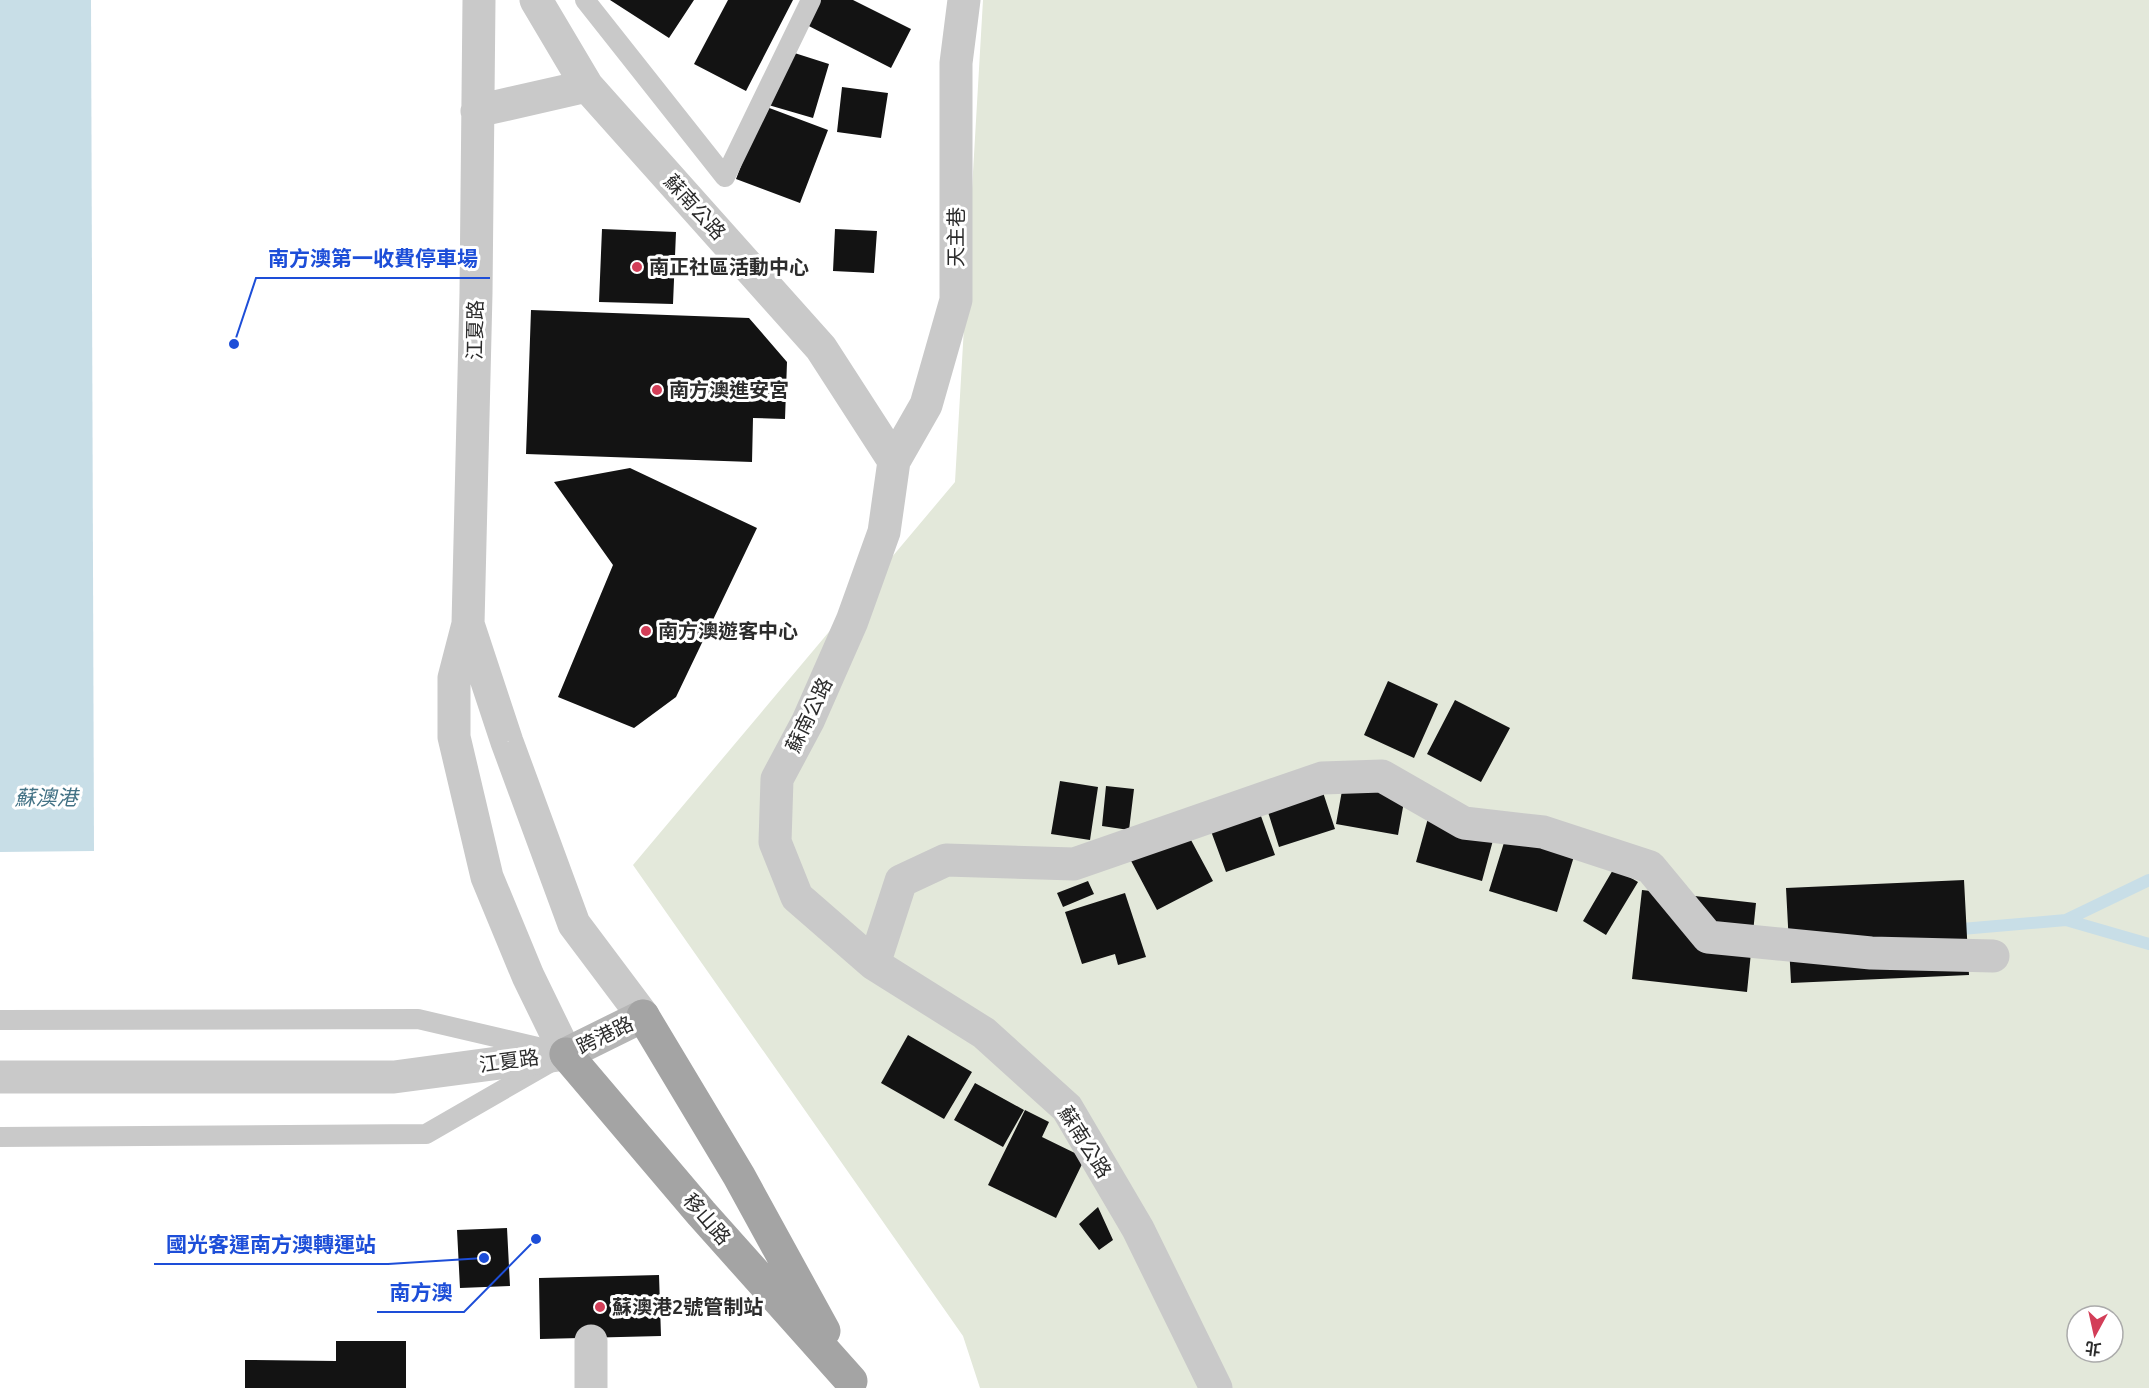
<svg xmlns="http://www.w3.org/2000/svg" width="2149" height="1388" viewBox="0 0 2149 1388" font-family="Ubuntu,'Noto Sans TC',sans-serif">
<rect width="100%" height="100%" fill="#fff"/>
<path fill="#e3e8da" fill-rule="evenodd" d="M983 0H2149V1388H980L963 1336 633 865 955 482ZM2077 1316H2113V1352H2077Z"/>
<path fill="#c8dee7" d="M0 0H91L94 851 0 852Z"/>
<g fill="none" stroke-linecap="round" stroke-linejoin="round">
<path stroke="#c8dee7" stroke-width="12" d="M2066 920 2149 944
M1950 930 2066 920 2149 880"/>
</g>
<path fill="#131313" d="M610 0H694L669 38Z
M728 0H793L746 91 694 64Z
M810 0H853L911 29 891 68 799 21Z
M782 49 829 64 813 118 765 104Z
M842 87 888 93 881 138 837 132Z
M764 106 828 130 800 203 736 179Z
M602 229 676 232 673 304 599 302Z
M835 229 877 231 874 273 833 271Z
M531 310 749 318 787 362 785 419 753 418 752 462 526 454Z
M630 468 757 528 676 697 634 728 558 697 613 565 554 482Z
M1388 681 1438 704 1414 758 1364 735Z
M1455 700 1510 728 1481 782 1427 754Z
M1317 774 1335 829 1279 847 1262 793Z
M1345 774 1407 785 1398 835 1336 824Z
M1060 781 1098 787 1090 840 1051 834Z
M1106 786 1134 789 1129 830 1102 826Z
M1433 800 1499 818 1482 881 1416 862Z
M1257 805 1275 855 1226 872 1208 823Z
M1511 820 1579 840 1557 912 1489 891Z
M1184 827 1213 881 1157 910 1129 857Z
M1614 868 1638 882 1606 935 1583 921Z
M1964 880 1969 975 1791 983 1786 888Z
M1088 881 1094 894 1063 907 1057 893Z
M1642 890 1756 903 1747 992 1632 979Z
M1125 893 1146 957 1118 965 1115 954 1082 964 1065 912Z
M908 1035 972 1072 944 1119 881 1083Z
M975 1083 1024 1110 1003 1147 954 1120Z
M1025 1110 1049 1122 1042 1137 1085 1158 1056 1218 988 1185Z
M1098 1207 1113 1240 1099 1250 1079 1224Z
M507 1228 510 1286 460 1288 457 1230Z
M659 1275 661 1336 540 1339 539 1278Z
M336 1341H406V1388H245V1360L336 1361Z"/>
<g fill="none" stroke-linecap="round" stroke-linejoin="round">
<path stroke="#c9c9c9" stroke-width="20" d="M585 0 725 177 811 0
M0 1020 418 1019 546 1049
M0 1137 426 1134 551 1062"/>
<path stroke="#c9c9c9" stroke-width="33" d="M536 0 587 86 821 348 894 461 884 532 852 621 808 721 777 779 775 842 797 897 874 964 984 1033 1067 1108 1138 1229 1216 1388
M477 111 587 86
M894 461 926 405 956 300V63L964 0
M468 624 507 742 574 924 643 1016
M874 964 901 881 946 860 1074 864 1322 778 1382 776 1464 823 1543 832 1650 867 1708 937 1871 953 1993 956
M0 1077H394L566 1054 528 976 487 877 454 737V678L468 624 476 293 479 0
M591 1341V1388"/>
<path stroke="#b6b6b6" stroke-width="33" d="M566 1054 643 1016"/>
<path stroke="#a4a4a4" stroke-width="33" d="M643 1016 739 1176 824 1331
M566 1054 701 1213 851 1381"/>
</g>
<g fill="#d33e58" stroke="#fff" stroke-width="2">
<circle cx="637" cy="267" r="6"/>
<circle cx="657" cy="390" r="6"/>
<circle cx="646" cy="631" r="6"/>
<circle cx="600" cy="1307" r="6"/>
</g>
<g text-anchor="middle" stroke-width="6" stroke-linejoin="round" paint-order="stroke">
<g font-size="20" fill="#2c2c2c" stroke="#fff">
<text transform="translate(695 207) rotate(48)" y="7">蘇南公路</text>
<text transform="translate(956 237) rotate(-90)" y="7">天主巷</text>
<text transform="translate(475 330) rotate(-89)" y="7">江夏路</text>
<text transform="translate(809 715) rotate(-64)" y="7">蘇南公路</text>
<text transform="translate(605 1035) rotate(-26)" y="7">跨港路</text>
<text transform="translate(509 1061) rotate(-8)" y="7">江夏路</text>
<text transform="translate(1085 1142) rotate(58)" y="7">蘇南公路</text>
<text transform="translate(707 1219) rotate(49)" y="7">移山路</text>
</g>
<g font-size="20" font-weight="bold" fill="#2c2c2c" stroke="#fff" text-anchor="start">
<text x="649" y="274">南正社區活動中心</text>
<text x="669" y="397">南方澳進安宮</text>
<text x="658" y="638">南方澳遊客中心</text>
<text x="612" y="1314">蘇澳港2號管制站</text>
</g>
<g font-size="21" font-style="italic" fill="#437285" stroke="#fff">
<text x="46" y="805">蘇澳港</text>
</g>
</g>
<path fill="none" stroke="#1d4ed8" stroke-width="2" d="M234 344L256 278H490M484 1258L388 1264H154M536 1239L464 1312H377"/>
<g fill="#1d4ed8" stroke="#fff" stroke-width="2">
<circle cx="234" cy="344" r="6"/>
<circle cx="484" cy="1258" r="6"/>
<circle cx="536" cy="1239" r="6"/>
</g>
<g font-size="21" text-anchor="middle" font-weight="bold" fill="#1d4ed8" stroke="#fff" stroke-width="6" stroke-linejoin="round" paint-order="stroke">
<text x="373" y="266">南方澳第一收費停車場</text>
<text x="271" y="1252">國光客運南方澳轉運站</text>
<text x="421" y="1300">南方澳</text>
</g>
<g transform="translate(2095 1334) rotate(188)"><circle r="28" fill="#ffffff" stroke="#ababab" stroke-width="1.5"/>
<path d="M0-4.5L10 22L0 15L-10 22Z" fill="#d33e58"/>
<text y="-9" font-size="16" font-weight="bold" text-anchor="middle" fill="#2c2c2c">北</text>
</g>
</svg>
